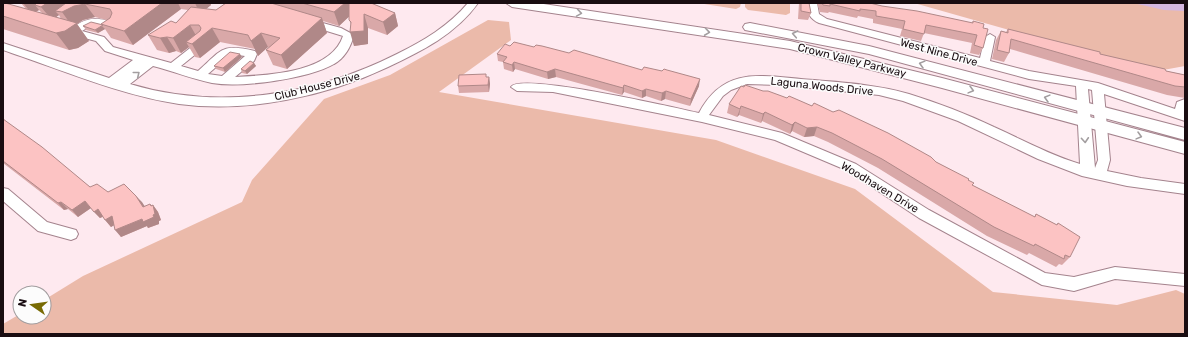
<svg xmlns="http://www.w3.org/2000/svg" width="1188" height="337" viewBox="0 0 1188 337" font-family="Rubik,sans-serif">
<rect width="100%" height="100%" fill="#fee9ef"/>
<path fill="#ebbaaa" d="M698 3H741L740 7 736 9Z
M745 3H790V13L786 15 748 10 745 7Z
M914 3H1185V66L1163 70 1119 61Z
M488 20 509 22 511 40 439 92 716 140 855 189 993 292 1117 305 1176 290 1185 294V334H3V324L20 314V317H44V300L83 276 242 202 252 180 324 99 390 75Z"/>
<path fill="#d5b7e0" d="M1133 3H1185V11L1164 10Z"/>
<g fill="none" stroke-linecap="round" stroke-linejoin="round">
<g stroke="#a4838d" stroke-width="2">
<path id="minor" d="M468 3H478C456 34 422 51 388 67 325 97 248 113 179 104 119 95 60 69 3 50V43L109 78 133 60 105 51 96 41 69 34 63 30 68 27 72 28C90 15 99 18 119 24L120 26 117 32H109V28C98 24 92 24 82 31L104 37 113 47 171 63 199 41H207L208 43 207 45 181 66 198 71C222 50 221 43 255 51L257 54 254 61 235 77C268 75 331 73 343 36L304 24 303 22 304 20 308 19 341 28 354 35C351 46 345 58 334 64 308 79 241 88 212 83 192 79 173 71 153 66L130 84C219 111 316 95 397 54 423 41 449 26 468 3ZM231 54 245 56 222 76 208 74Z
M807 3H817L819 14 827 19 980 58 985 37 990 34 995 37 990 61 1029 71 1098 83 1175 109 1177 102 1185 99V121L1104 94 1110 160 1107 171 1141 178 1185 184V194L1127 186 1082 176 1038 159 958 121 903 101 879 95 780 85 747 84 731 90 723 96 709 115 782 133 856 164 929 210 1045 273 1074 277 1115 267 1185 274V286L1115 279 1074 291 1042 285 919 218 846 170 775 140 702 122 553 92 517 91 511 87C520 72 675 108 699 113 723 68 757 75 801 79 837 82 875 84 909 94 938 103 967 114 994 127 1023 140 1050 155 1080 164L1076 86 1029 79 819 23C810 19 807 13 807 3ZM1088 89 1092 90 1098 160 1095 168Z
M3 188 8 189 47 222 76 230 78 234 76 238 71 240 38 231 3 201Z"/>
</g>
<g stroke="#a4838d" stroke-width="2">
<path id="major" d="M506 3H537L790 41 942 78 1185 142V154L942 88 790 49 512 7Z
M750 23 869 46 1185 128V140L869 54 745 30 743 27 745 24Z"/>
</g>
<use href="#minor" fill="#fff" fill-rule="evenodd"/>
<use href="#major" fill="#fff" fill-rule="evenodd"/>
</g>
<path fill="#d9a8a8" fill-rule="evenodd" d="M3 3 26 9 21 3H210L211 5 206 9 216 10 226 3H371L395 13 398 26 387 35 368 28V44L354 46 351 24 349 20V16L339 26 323 21 327 33 287 69 273 65 266 50 269 48 268 47 258 56 255 49 220 42 200 58 195 57 189 47 181 53 176 51 169 53 157 50 148 35 176 23 188 10 181 9 133 45 111 38 105 29 98 33 86 30 83 26 102 25 101 24 107 20 95 17 83 20 77 24 89 41 78 48 69 50 3 29ZM39 10 42 13 36 12ZM59 15 61 19 56 17Z
M799 3H809L811 13 808 20 798 19Z
M817 3H870L882 6 972 23 973 21 983 28V48L979 55 970 53 972 43 924 33 921 41 900 36 902 29 873 23V19L858 16 857 18 829 12 828 13 820 12Z
M1008 29 1100 54 1166 71 1185 75V98L1167 95 1010 49 1009 53 1004 62 992 59 996 40 1001 31 1006 32Z
M510 46 534 47 699 86 690 106 665 99 661 101 646 96 642 98 624 92 622 95 556 77 548 79 515 69 513 72 504 69 503 62 498 61 497 54Z
M242 57 225 72 216 69 214 66Z
M254 63 256 66 247 74 242 73 241 69Z
M486 77H489L490 84 489 92 459 93 458 86Z
M763 91 833 112 936 162 968 180 972 185 1034 217 1036 214 1057 225 1058 223 1070 257 1062 265 1059 264 1056 267 1029 253 1027 255 987 236 878 168 828 142 814 136 804 137 792 131 790 134 762 121 761 123 739 115 737 117 727 113 729 104Z
M3 118 7 122 90 187 108 192 136 196 144 206 153 205 158 212 161 220 159 221V224L148 228 147 226 121 237 114 225 111 227 103 217 100 218 91 208 78 217 68 209 64 210 3 163Z"/>
<path fill="#b08888" d="M23 3H68L74 6 85 4 95 17 83 20 77 24 89 41 78 48 69 50 56 33 72 26 62 12 55 11 59 15 52 20 41 7 35 5 39 10 32 14Z
M162 3H178L181 9 133 45 124 31Z
M195 3H210L211 5 200 14Z
M345 3H350L353 13 339 26 334 12Z
M395 13 398 26 387 35 383 22Z
M364 14 368 28V44L354 46 350 32Z
M322 18 327 33 287 69 281 55Z
M190 25 198 39 212 28 220 42 200 58 192 44 186 42 189 47 181 53 173 38Z
M102 26 105 29 98 33 95 30Z
M261 33 268 47 258 56 251 41Z
M167 37 176 51 169 53 160 38Z
M240 54 242 57 225 72 223 68Z
M514 62 515 69 513 72 512 65Z
M254 63 256 66 247 74 245 71Z
M555 69 556 77 548 79 547 72Z
M489 77 490 84 489 92 488 85Z
M700 79 699 86 690 106 691 99Z
M624 85V92L622 95 623 88Z
M646 89V96L642 98V91Z
M666 91 665 99 661 101 662 93Z
M741 106 739 115 737 117 740 109Z
M765 112 762 121 761 123 763 114Z
M795 122 792 131 790 134 792 125Z
M817 127 814 136 804 137 807 128Z
M136 196 142 202 149 213 143 207Z
M85 201 91 208 78 217 72 210Z
M61 202 68 209 64 210 58 203Z
M150 204 154 208 153 205 158 212 161 220 159 221V224L148 228 147 226 121 237 115 230 153 215Z
M98 209 104 216 100 218 94 212Z
M112 216 118 223 111 227 105 220Z"/>
<path fill="#fcc3c3" stroke="#b08888" d="M3 3H5L77 23 65 31 56 33 3 16Z
M37 3H47L41 7 35 5Z
M66 3H162L124 31 101 24 110 18 112 13 110 9 85 4 74 6 62 12 55 11Z
M226 3H271L322 18 281 55 266 50 280 38 261 33 251 41 248 35 212 28 192 44 186 42 200 31 201 28 199 25H190L173 38 167 37 160 38 148 35 171 21 176 23 191 7 216 10Z
M302 3H345L334 12Z
M349 3H371L395 13 383 22 364 14V31L350 32 351 22 349 20Z
M801 3H809L811 13 801 11Z
M822 3H870L882 6 917 11 973 23V21L984 24 983 28 988 29 983 48 974 45 977 35 926 25 924 34 903 29 905 21 876 16V11L860 9V11L830 4V6L823 5Z
M91 22 103 25 95 30 83 26Z
M1008 29 1100 52V54L1165 69 1166 71 1185 75V87L1175 86 1011 39 1009 53 997 50 1001 31 1008 33Z
M514 42 534 47 536 45 542 46 569 53 574 50 642 70 644 67 662 71 664 69 667 70 700 79 691 99 666 91 662 93 646 89 642 91 624 85 623 88 555 69 547 72 514 62 512 65 503 62 507 57 497 54 505 44 510 46Z
M230 52 240 54 223 68 214 66Z
M250 61 254 63 245 71 241 69Z
M486 74V77H489L488 85 458 86 459 75Z
M745 85 763 91H768L787 98 789 96 812 106 814 103 833 112 839 110 888 133 931 157 936 162 969 179 968 180 974 183 972 185 1035 217 1036 214 1057 225 1058 223 1080 237 1070 257 1065 255 1064 259 1035 244 1034 246 994 227 882 159 832 133 817 127 807 128 795 122 792 125 765 112 763 114 741 106 740 109 729 104 741 86 744 87Z
M3 119 42 147 90 187 97 184 108 192 124 184 136 196 143 207 150 204 151 206 153 205 155 214 153 215 154 217 143 222 142 219 115 230 112 216 105 220 98 209 94 212 85 201 72 210 61 202 58 203 3 161Z"/>
<defs><path id="oneway-chevron" d="M-2-3.5L2.5 0L-2 3.5" fill="none" stroke-width="1.6" stroke-linecap="round" stroke-linejoin="round"/></defs>
<g stroke="#a39ea0">
<use href="#oneway-chevron" transform="translate(579 13) rotate(9)"/>
<use href="#oneway-chevron" transform="translate(707 32) rotate(8)"/>
<use href="#oneway-chevron" transform="translate(795 34) rotate(-169)"/>
<use href="#oneway-chevron" transform="translate(922 64) rotate(-165)"/>
<use href="#oneway-chevron" transform="translate(137 74) rotate(-39)"/>
<use href="#oneway-chevron" transform="translate(971 90) rotate(15)"/>
<use href="#oneway-chevron" transform="translate(1047 98) rotate(-165)"/>
<use href="#oneway-chevron" transform="translate(1139 136) rotate(15)"/>
<use href="#oneway-chevron" transform="translate(1085 140) rotate(86)"/>
</g>
<g text-anchor="middle" stroke-width="3" stroke-linejoin="round" paint-order="stroke">
<g font-size="11" fill="#190d11" stroke="#fcfcfc">
<text transform="translate(939 52) rotate(15)" y="4">West Nine Drive</text>
<text transform="translate(852 60) rotate(14)" y="4">Crown Valley Parkway</text>
<text transform="translate(317 86) rotate(-14)" y="4">Club House Drive</text>
<text transform="translate(822 86) rotate(6)" y="4">Laguna Woods Drive</text>
<text transform="translate(880 187) rotate(31)" y="4">Woodhaven Drive</text>
</g>
</g>
<rect width="1188" height="337" fill="none" stroke="#190d11" stroke-width="8"/>
<g transform="translate(32 305) rotate(283)"><circle r="19" fill="#fcfcfc" stroke="#a19c9e"/>
<path d="M0-3L7 15L0 10L-7 15Z" fill="#786b04"/>
<text y="-6" font-size="11" font-weight="bold" text-anchor="middle" fill="#190d11">N</text>
</g>
</svg>
